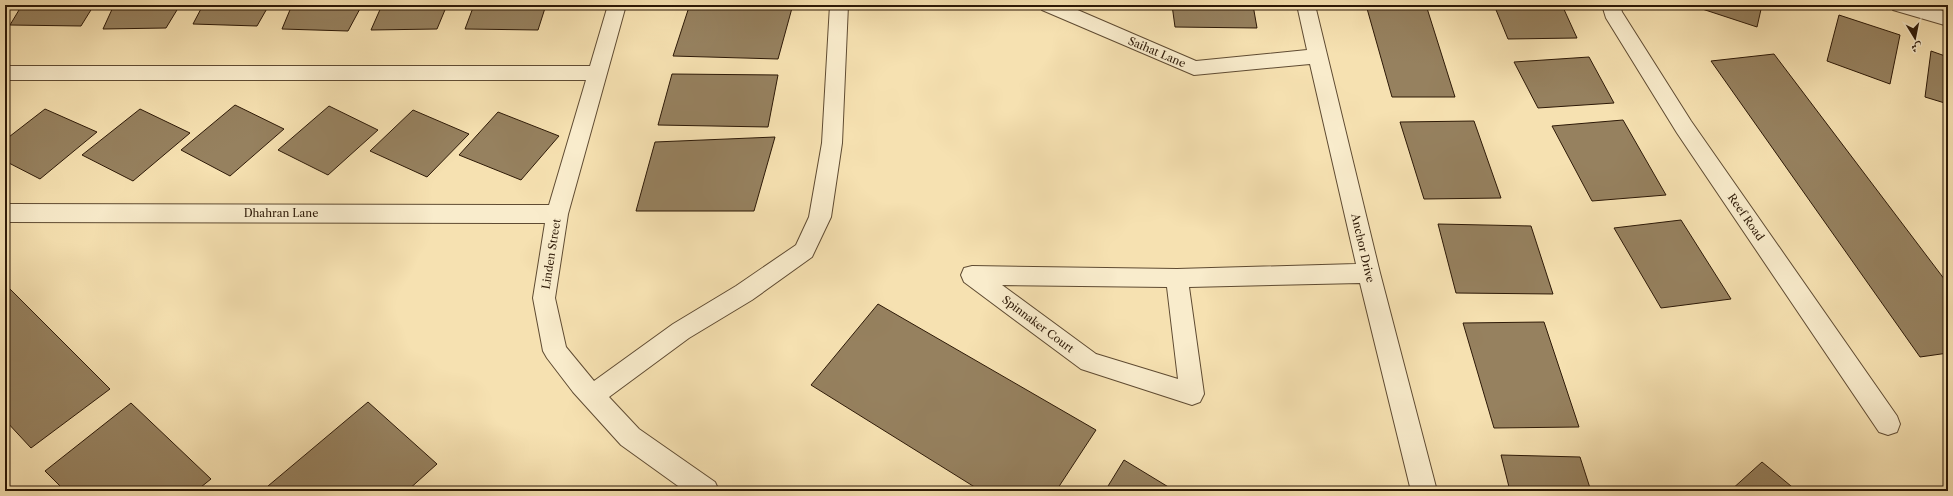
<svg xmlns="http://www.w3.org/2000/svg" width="1953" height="496" viewBox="0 0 1953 496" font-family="'Libre Caslon Text',Amiri,serif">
<rect width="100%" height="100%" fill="#f6e1b1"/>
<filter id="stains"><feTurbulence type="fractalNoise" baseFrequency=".005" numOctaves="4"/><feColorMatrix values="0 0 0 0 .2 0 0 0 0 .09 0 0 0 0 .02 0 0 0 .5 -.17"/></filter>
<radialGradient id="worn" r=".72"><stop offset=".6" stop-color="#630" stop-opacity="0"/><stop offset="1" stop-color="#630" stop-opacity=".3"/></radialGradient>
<path fill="#96815f" stroke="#2d1907" d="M22 5H94L81 26 10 25Z
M114 5H180L166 28 103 29Z
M203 5H269L257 26 193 24Z
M292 5H362L348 31 282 29Z
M382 5H447L437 29 371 30Z
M474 5H546L538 30 465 29Z
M1172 5H1253L1257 28 1175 27Z
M1366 5H1426L1455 97H1392Z
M1494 5H1562L1577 38 1508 39Z
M1690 5H1762L1757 27Z
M689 7 792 8 778 59 673 56Z
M1839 15 1900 35 1890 84 1827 61Z
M1931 51 1948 57V104L1925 97Z
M1774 54 1948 284V353L1920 357 1711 61Z
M1589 57 1614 103 1538 108 1514 62Z
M672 74 778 75 768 127 658 125Z
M235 105 284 129 230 176 181 150Z
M329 106 378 130 328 175 278 150Z
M45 109 97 132 40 179 5 161V140Z
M140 109 190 133 133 181 82 155Z
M413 110 469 134 427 177 370 151Z
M498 112 559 136 521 180 459 155Z
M1623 120 1666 195 1592 201 1552 126Z
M1474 121 1501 198 1424 199 1400 122Z
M775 137 754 211H636L655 142Z
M1681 220 1731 299 1661 308 1614 228Z
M1438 224 1531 226 1553 294 1456 293Z
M7 286 110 389 31 448 5 420V288Z
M878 304 1096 430 1056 491H981L811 385Z
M1544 322 1579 427 1494 428 1463 323Z
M368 402 437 464 407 491H273L268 486Z
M131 403 211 479 196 491H65L45 471Z
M1501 455 1580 457 1591 491H1510Z
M1124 460 1175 491H1105Z
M1762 462 1797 491H1730Z"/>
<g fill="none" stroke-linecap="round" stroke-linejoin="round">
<g stroke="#5f4b32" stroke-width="2">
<path id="street" d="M608 5H626L568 214 555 298 566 347 594 381 673 324 736 286 796 245 809 217 822 143 830 5H848L842 143 831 217 812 257 752 300 689 338 609 397 639 429 715 482 719 491H685L621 445 573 392 547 358 543 351 533 298 545 223 5 222V204L549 205 586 80H5V66H590Z
M1040 5H1066L1196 61 1307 50 1297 5H1315L1380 273 1437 491H1411L1360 283 1189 287 1204 394 1200 402 1192 405 1081 369 964 282 961 275 964 268 972 266 1177 269 1356 264 1310 64 1194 75 1042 10ZM1002 285 1167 287 1178 379 1096 354Z
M1602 5H1620L1622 12 1691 121 1897 416 1900 424 1897 432 1888 435 1879 432 1677 133 1606 18Z
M1891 5H1923L1948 12V26L1893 10Z"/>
</g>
<use href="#street" fill="#f9eccc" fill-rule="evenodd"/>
</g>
<g text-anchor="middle" stroke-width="3.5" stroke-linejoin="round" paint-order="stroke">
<g font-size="11" fill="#2d1907" stroke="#f9eccc">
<text transform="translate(1157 52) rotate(23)" y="4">Saihat Lane</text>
<text x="281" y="217">Dhahran Lane</text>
<text transform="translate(1746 217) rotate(55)" y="4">Reef Road</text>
<text transform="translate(1363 248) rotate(77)" y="4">Anchor Drive</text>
<text transform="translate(551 254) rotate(-81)" y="4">Linden Street</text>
<text transform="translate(1038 324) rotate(37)" y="4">Spinnaker Court</text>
</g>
</g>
<rect width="1953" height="496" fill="none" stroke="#f6e1b1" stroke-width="20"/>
<rect x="6" y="6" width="1941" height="484" fill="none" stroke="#2d1907" stroke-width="2"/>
<rect x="10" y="10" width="1933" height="476" fill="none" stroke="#2d1907"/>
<g transform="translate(1915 38) rotate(170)" stroke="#f9eccc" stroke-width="3" paint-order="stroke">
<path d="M0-3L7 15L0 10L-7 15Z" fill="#2d1907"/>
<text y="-6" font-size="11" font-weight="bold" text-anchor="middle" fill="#2d1907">ش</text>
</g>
<rect width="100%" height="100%" filter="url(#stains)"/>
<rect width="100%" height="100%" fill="url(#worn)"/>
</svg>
